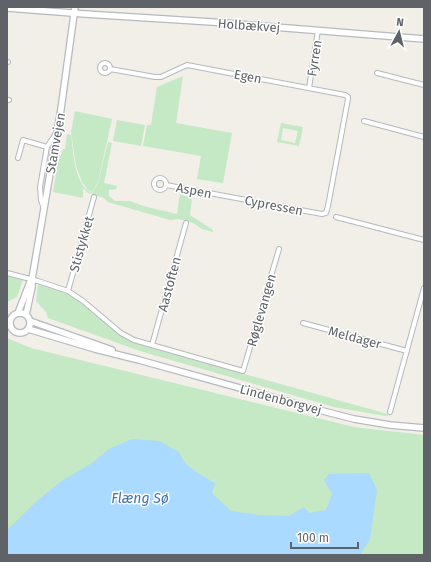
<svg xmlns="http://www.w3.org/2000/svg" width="431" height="562" viewBox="0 0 431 562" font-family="'Fira Sans',sans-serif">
<rect width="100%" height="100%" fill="#f1efe8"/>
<path fill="#c5e8c5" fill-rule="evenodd" d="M183 76 176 123 232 133 223 183 197 179 201 156 143 146 147 125H151L157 87Z
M75 111 112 119 98 182 92 192 88 190 82 182 76 166 71 132Z
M117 120 145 125 141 146 113 141Z
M281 123 303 127 299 146 277 142ZM283 128 298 131 295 143 281 140Z
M67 134 71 135C73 148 74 171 81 182 83 187 88 191 92 193L98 183 108 142 112 143 104 183 117 186 116 189 109 190V196L115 201H130L143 206 177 214 180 194 192 199 190 215 213 230V232L202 229 193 223 179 219 170 220 108 202 104 198 88 193 83 188V198L53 192 58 163 63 149H65Z
M7 276 23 280 17 297 7 302Z
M38 283 55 289 72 296 120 335 134 343 391 415 385 416 334 407 140 351 48 318 46 312 36 301Z
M7 338 31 348 354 427 424 435V555H7Z"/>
<path fill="#aadaff" d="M132 439 159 441 179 452 185 463 199 474 215 483 212 493 231 511 260 515 289 516 304 507 309 513 326 510 332 494 324 480 329 474 369 473 377 490 370 539 360 555H7V530L38 500 60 482 92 463 109 449Z"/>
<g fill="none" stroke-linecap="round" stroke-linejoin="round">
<g stroke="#b5b8bc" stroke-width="6">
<path id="street" d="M7 62H8
M100 68a5 5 0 1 1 10 0a5 5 0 1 1-10 0Z
M110 69 155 77H161L187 65 345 95 348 97V99L328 206 326 213 322 214 166 185
M377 73 424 85
M309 88 318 30
M7 100H9
M364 121 424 137
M18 158 23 140 47 147
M154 184a6 6 0 1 1 12 0a6 6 0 1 1-12 0Z
M44 209 41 200 40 187 47 147 56 133
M336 217 424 240
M7 273 38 281 68 291 83 301 121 333 134 340 243 371 279 249
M68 291 94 197
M303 323 407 351
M152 345 186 223
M390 412 424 288"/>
</g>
<g stroke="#b6babf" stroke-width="8">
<path id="secondary" d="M7 8 85 14 212 22 424 39
M10 323a10 10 0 1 1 20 0a10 10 0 1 1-20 0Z
M18 313 30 282
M26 315 32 287V279L61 109 75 7
M30 321 112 350
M28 329 95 349 139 360 319 410 354 419 390 425 424 428"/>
</g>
<use href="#street" stroke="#fff" stroke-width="4"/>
<use href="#secondary" stroke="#fff" stroke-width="5.5"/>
</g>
<g text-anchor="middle" stroke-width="3" stroke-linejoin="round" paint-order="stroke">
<g font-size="13" fill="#5f6368" stroke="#fff">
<text transform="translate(249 25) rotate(4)" y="5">Holbækvej</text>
<text transform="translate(314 58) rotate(-81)" y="5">Fyrren</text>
<text transform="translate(248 76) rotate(11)" y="5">Egen</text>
<text transform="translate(55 143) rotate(-80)" y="5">Stamvejen</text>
<text transform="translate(194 190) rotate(11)" y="5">Aspen</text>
<text transform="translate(274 205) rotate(11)" y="5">Cypressen</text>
<text transform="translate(81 244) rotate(-74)" y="5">Stistykket</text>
<text transform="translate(169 284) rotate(-75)" y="5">Aastoften</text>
<text transform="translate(261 310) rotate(-74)" y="5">Røglevangen</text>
<text transform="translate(355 337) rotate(15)" y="5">Meldager</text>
<text transform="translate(281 399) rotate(15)" y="5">Lindenborgvej</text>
</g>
<g font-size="14" font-style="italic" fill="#4174aa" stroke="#fff">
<text x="140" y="503">Flæng Sø</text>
</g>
</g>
<rect width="431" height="562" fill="none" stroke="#5f6368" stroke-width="16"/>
<g transform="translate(399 32) rotate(7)" stroke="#ffffff" stroke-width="3" paint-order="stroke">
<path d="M0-3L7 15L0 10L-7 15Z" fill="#5f6368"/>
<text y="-6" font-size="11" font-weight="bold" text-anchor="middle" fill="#5f6368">N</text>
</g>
<path d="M291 542v6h67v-6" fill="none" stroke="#5f6368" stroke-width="2"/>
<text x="297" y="542" font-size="12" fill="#5f6368" stroke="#ffffff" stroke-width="3" paint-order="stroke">100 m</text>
</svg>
